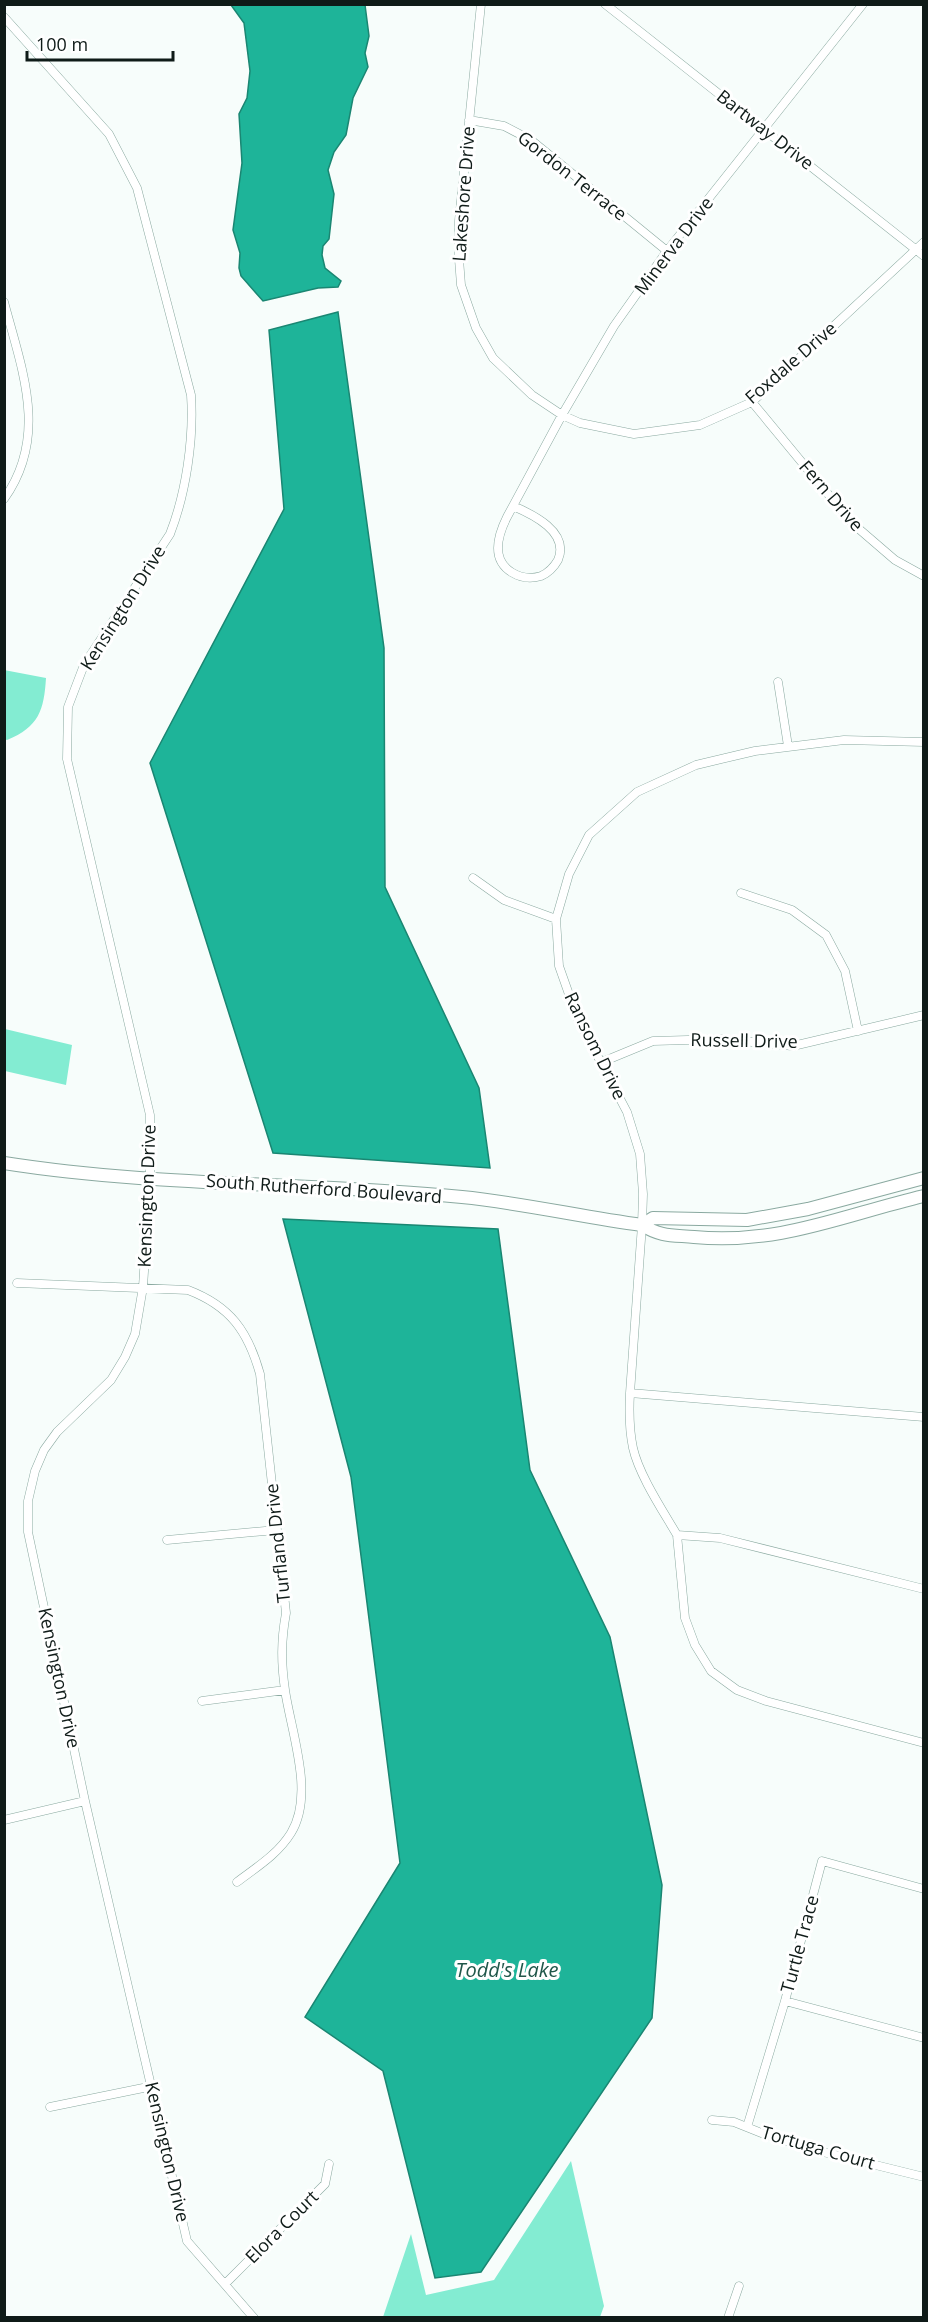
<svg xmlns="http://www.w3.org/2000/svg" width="928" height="2322" viewBox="0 0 928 2322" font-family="'Open Sans',sans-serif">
<rect width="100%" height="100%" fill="#f7fdfb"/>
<path fill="#83ecd2" d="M4 670 46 678C44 710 39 727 7 740L4 739Z
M5 1029 72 1045 66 1085 5 1071Z
M571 2161 604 2306 600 2317H383L411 2234 426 2295 494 2280Z"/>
<path fill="#1eb499" stroke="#1a8672" stroke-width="1.5" d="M231 5H365L369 36 365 53 368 67 353 98 346 135 334 152 328 170 334 194 329 239 323 246 322 255 325 268 341 281 338 287 318 288 263 301 241 276 239 268 240 253 233 230 242 163 239 114 247 98 250 71 244 23Z
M338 312 384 648 385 887 479 1088 490 1168 273 1153 150 763 284 509 269 330Z
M283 1219 498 1229 530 1470 610 1637 662 1885 652 2018 481 2272 435 2278 383 2071 305 2017 400 1863 351 1477Z"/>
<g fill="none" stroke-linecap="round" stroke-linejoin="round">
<g stroke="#8aa9a0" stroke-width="9">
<path id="minor" d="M481 4 459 221V259L461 285 476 328 493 358 532 395 562 415 580 423 634 434 700 425 752 402 924 242
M605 4 924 256
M4 17 109 134 137 188 191 395C194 439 186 493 170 534L84 665 68 707 67 759 150 1115V1178L143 1287 135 1334 125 1357 111 1380 57 1432 44 1450 35 1471 28 1501V1532L85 1801 187 2241 254 2318
M469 120 504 126 531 140 667 251
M4 302C22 370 49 436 4 499
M752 402 852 523 895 560 924 576
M513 506C532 514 570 532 558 560 554 567 548 573 541 576 521 582 498 570 498 548 498 537 502 527 507 517L562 415 614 326 667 251 863 4
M778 682 788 746
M473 878 504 900 556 919
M741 893 792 910 826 935 845 971 858 1031
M602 1062 653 1041 722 1039 793 1046 924 1015
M17 1283 188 1290C230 1306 248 1331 260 1374L286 1613C281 1641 281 1662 285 1690 291 1732 315 1794 291 1833 278 1854 257 1867 237 1882
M630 1393 642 1225 643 1194 640 1154 627 1112 577 1017 559 966 556 919 569 874 589 835 637 792 696 765 755 751 844 740 924 742
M677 1535C663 1511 639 1475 633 1448 629 1429 629 1411 630 1393L924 1417
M167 1540 276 1530
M924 1589 720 1538 677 1535 685 1618 695 1645 711 1671 737 1690 766 1701 924 1743
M202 1701 285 1690
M4 1820 85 1801
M785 2001 924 2038
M50 2107 153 2086
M712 2120 734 2122 764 2134 819 2151 924 2177
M747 2127 785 2001 822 1861 924 1889
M225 2284 325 2184 329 2164
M728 2318 739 2286"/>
</g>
<g stroke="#8aa9a0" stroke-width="14">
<path id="trunk" d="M4 1163C156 1187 310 1182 462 1197 522 1203 582 1217 642 1225 661 1237 673 1235 694 1237 780 1245 843 1215 924 1196
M642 1225 653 1218 747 1220 808 1209 924 1178"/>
</g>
<use href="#minor" stroke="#fff" stroke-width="8"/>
<use href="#trunk" stroke="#fff" stroke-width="12"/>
</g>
<g text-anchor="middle" stroke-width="6" stroke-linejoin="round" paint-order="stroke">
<g font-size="18" fill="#0f1b18" stroke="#fff">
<text transform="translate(765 130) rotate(38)" y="6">Bartway Drive</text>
<text transform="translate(572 176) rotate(38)" y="6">Gordon Terrace</text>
<text transform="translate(464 194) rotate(-86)" y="6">Lakeshore Drive</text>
<text transform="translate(674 246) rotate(-53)" y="6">Minerva Drive</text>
<text transform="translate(791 363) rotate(-41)" y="6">Foxdale Drive</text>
<text transform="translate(831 496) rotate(49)" y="6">Fern Drive</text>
<text transform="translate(123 608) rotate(-58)" y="6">Kensington Drive</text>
<text transform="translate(744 1041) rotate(1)" y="6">Russell Drive</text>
<text transform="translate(595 1046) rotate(64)" y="6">Ransom Drive</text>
<text transform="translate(324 1189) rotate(4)" y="6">South Rutherford Boulevard</text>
<text transform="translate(147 1196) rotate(-88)" y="6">Kensington Drive</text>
<text transform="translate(278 1543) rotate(-96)" y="6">Turfland Drive</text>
<text transform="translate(59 1678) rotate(78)" y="6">Kensington Drive</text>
<text transform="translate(800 1944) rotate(-75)" y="6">Turtle Trace</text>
<text transform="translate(818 2148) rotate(16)" y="6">Tortuga Court</text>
<text transform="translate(167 2152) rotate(77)" y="6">Kensington Drive</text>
<text transform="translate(282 2227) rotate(-45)" y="6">Elora Court</text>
</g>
<g font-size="20" font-style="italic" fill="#20574a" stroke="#fff">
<text x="507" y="1977">Todd's Lake</text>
</g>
</g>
<rect width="928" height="2322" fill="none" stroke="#0f1b18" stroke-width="12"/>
<path d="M27 51v9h146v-9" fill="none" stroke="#0f1b18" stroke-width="3"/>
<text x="36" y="51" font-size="18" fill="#0f1b18" stroke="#ffffff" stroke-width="4.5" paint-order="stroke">100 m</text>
</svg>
